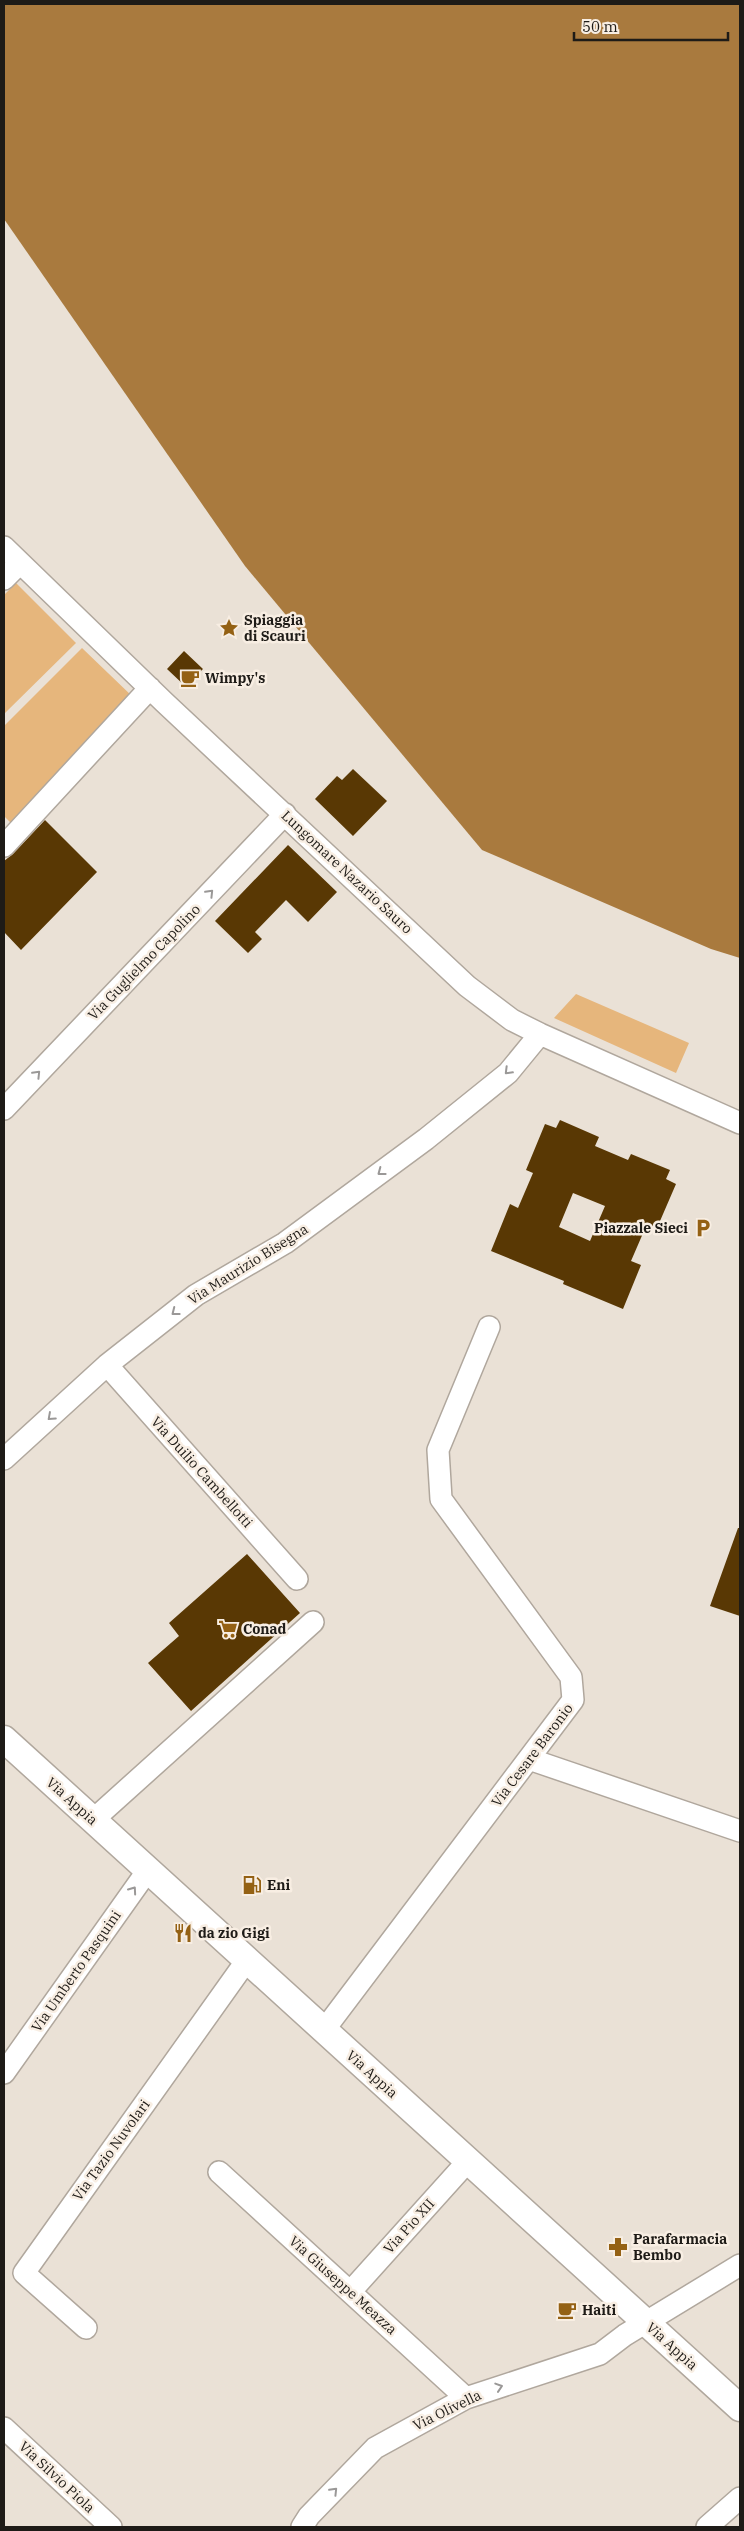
<svg xmlns="http://www.w3.org/2000/svg" width="744" height="2531" viewBox="0 0 744 2531" font-family="'IBM Plex Serif',serif">
<rect width="100%" height="100%" fill="#eae1d6"/>
<path fill="#e6b67c" d="M16 583 76 643 4 714V595Z
M82 648 134 698 15 827 4 816V726Z
M576 994 689 1043 676 1073 554 1018Z"/>
<path fill="#a97a3e" d="M4 4H740V958L711 949 482 850 245 566 4 219Z"/>
<path fill="#593804" fill-rule="evenodd" d="M184 651 203 669 185 686 167 669Z
M353 769 387 801 353 836 315 799 337 776 342 780Z
M45 820 97 872 21 950 4 932V861L13 854Z
M288 845 337 892 308 922 286 900 255 932 262 939 248 953 215 921Z
M560 1120 599 1137 595 1146 628 1160 631 1154 670 1170 666 1179 676 1184 657 1228 647 1224 631 1261 641 1265 623 1309 563 1284 564 1281 491 1251 510 1204 518 1208 533 1173 526 1170 545 1124 556 1128ZM573 1193 605 1206 590 1241 559 1227Z
M738 1528H740V1616L710 1606Z
M247 1554 300 1613 191 1711 148 1663 179 1636 169 1623Z"/>
<g fill="none" stroke-linecap="round" stroke-linejoin="round">
<g stroke="#b0a79d" stroke-width="24">
<path id="minor" d="M4 547 164 702 467 986 512 1020 540 1034 740 1123
M4 579 20 563
M4 846 150 688
M4 1109 285 814
M107 1365 297 1579
M4 1459 107 1365 196 1295 285 1243 426 1139 508 1073 540 1034
M529 1759 740 1831
M93 1820 313 1622
M324 2030 573 1700 571 1677 441 1499 438 1450 489 1327
M4 2073 148 1870
M219 2172 466 2398
M351 2291 468 2161
M86 2328 24 2273 247 1960
M4 2428 111 2527
M302 2527 309 2516 375 2448 466 2398 600 2354 625 2335 740 2265
M707 2527 740 2498"/>
</g>
<g stroke="#b0a79d" stroke-width="29">
<path id="major" d="M4 1739 740 2408"/>
</g>
<use href="#minor" stroke="#fff" stroke-width="21"/>
<use href="#major" stroke="#fff" stroke-width="26"/>
</g>
<defs><path id="oneway-chevron" d="M-2-3.5L2.5 0L-2 3.5" fill="none" stroke-width="1.6" stroke-linecap="round" stroke-linejoin="round" transform="scale(1.25)"/></defs>
<g stroke="#9a9897">
<use href="#oneway-chevron" transform="translate(210 893) rotate(-46)"/>
<use href="#oneway-chevron" transform="translate(508 1071) rotate(135)"/>
<use href="#oneway-chevron" transform="translate(37 1074) rotate(-46)"/>
<use href="#oneway-chevron" transform="translate(381 1172) rotate(143)"/>
<use href="#oneway-chevron" transform="translate(175 1312) rotate(142)"/>
<use href="#oneway-chevron" transform="translate(51 1417) rotate(138)"/>
<use href="#oneway-chevron" transform="translate(133 1890) rotate(-55)"/>
<use href="#oneway-chevron" transform="translate(499 2387) rotate(-18)"/>
<use href="#oneway-chevron" transform="translate(334 2491) rotate(-46)"/>
</g>
<defs>
<g id="sight-bare" transform="scale(1.5)"><path d="M0-6L1.8-2.2L6-1.7L2.9 1.2L3.7 5.4L0 3.3L-3.7 5.4L-2.9 1.2L-6-1.7L-1.8-2.2Z" fill="#946114" stroke="#f8eee3" stroke-width="2.5" paint-order="stroke"/></g>
<g id="cafe-bare" transform="scale(1.5)"><path d="M-5.5-4.5H6V0H3Q3 3.5 0 3.5H-2.5Q-5.5 3.5-5.5 0ZM3-3.2v2h1.7v-2ZM-6 4.5H4V6H-6Z" fill="#946114" stroke="#f8eee3" stroke-width="2.5" paint-order="stroke"/></g>
<g id="parking-bare" transform="scale(1.5)"><path d="M-3.5-5.5H1a3.5 3.5 0 0 1 0 7H-1V5.5H-3.5ZM-1-3.4V-.6H.8a1.4 1.4 0 0 0 0-2.8Z" fill="#946114" stroke="#f8eee3" stroke-width="2.5" paint-order="stroke"/></g>
<g id="supermarket-bare" transform="scale(1.5)"><path d="M-6-5.5h2.5l.6 2H6L4.5 2H-2.5L-4.4-4H-6ZM-1.5 3.2a1.3 1.3 0 1 0 .1 0ZM3 3.2a1.3 1.3 0 1 0 .1 0Z" fill="#946114" stroke="#f8eee3" stroke-width="2.5" paint-order="stroke"/></g>
<g id="fuel-bare" transform="scale(1.5)"><path d="M-5.5-6h7V0h2V4h1.3V-2.5L3-4.5l.8-.8L6-3V5H2.5V1h-1V6h-7ZM-4.2-4.7v3.2H.2V-4.7Z" fill="#946114" stroke="#f8eee3" stroke-width="2.5" paint-order="stroke"/></g>
<g id="restaurant-bare" transform="scale(1.5)"><path d="M-5-6h1v4h1v-4h1v4h1v-4h1v5L-1.5 .5V6h-2V.5L-5-1ZM5-6V6H3V1.5H1.5Q1.5-4 5-6Z" fill="#946114" stroke="#f8eee3" stroke-width="2.5" paint-order="stroke"/></g>
<g id="pharmacy-bare" transform="scale(1.5)"><path d="M-2-6h4v4h4v4h-4v4h-4v-4h-4v-4h4Z" fill="#946114" stroke="#f8eee3" stroke-width="2.5" paint-order="stroke"/></g>
</defs>
<g fill-rule="evenodd">
<use href="#sight-bare" x="229" y="628"/>
<use href="#cafe-bare" x="190" y="678"/>
<use href="#parking-bare" x="703" y="1228"/>
<use href="#supermarket-bare" x="228" y="1629"/>
<use href="#fuel-bare" x="252" y="1885"/>
<use href="#restaurant-bare" x="183" y="1933"/>
<use href="#pharmacy-bare" x="618" y="2247"/>
<use href="#cafe-bare" x="567" y="2310"/>
</g>
<g text-anchor="middle" stroke-width="5" stroke-linejoin="round" paint-order="stroke">
<g font-size="14" font-weight="bold" fill="#1e1b17" stroke="#f8eee3" text-anchor="start">
<text x="244" y="625">Spiaggia<tspan x="244" dy="16">di Scauri</tspan></text>
<text x="205" y="683">Wimpy's</text>
<text x="688" y="1233" text-anchor="end">Piazzale Sieci</text>
<text x="243" y="1634">Conad</text>
<text x="267" y="1890">Eni</text>
<text x="198" y="1938">da zio Gigi</text>
<text x="633" y="2244">Parafarmacia<tspan x="633" dy="16">Bembo</tspan></text>
<text x="582" y="2315">Haiti</text>
</g>
<g font-size="14" fill="#1e1b17" stroke="#f8eee3">
<text transform="translate(347 872) rotate(43)" y="5">Lungomare Nazario Sauro</text>
<text transform="translate(144 962) rotate(-46)" y="5">Via Guglielmo Capolino</text>
<text transform="translate(248 1264) rotate(-32)" y="5">Via Maurizio Bisegna</text>
<text transform="translate(202 1472) rotate(48)" y="5">Via Duilio Cambellotti</text>
<text transform="translate(532 1755) rotate(-53)" y="5">Via Cesare Baronio</text>
<text transform="translate(72 1801) rotate(42)" y="5">Via Appia</text>
<text transform="translate(76 1971) rotate(-55)" y="5">Via Umberto Pasquini</text>
<text transform="translate(372 2074) rotate(42)" y="5">Via Appia</text>
<text transform="translate(111 2150) rotate(-54)" y="5">Via Tazio Nuvolari</text>
<text transform="translate(409 2226) rotate(-48)" y="5">Via Pio XII</text>
<text transform="translate(343 2285) rotate(42)" y="5">Via Giuseppe Meazza</text>
<text transform="translate(672 2346) rotate(42)" y="5">Via Appia</text>
<text transform="translate(447 2410) rotate(-26)" y="5">Via Olivella</text>
<text transform="translate(57 2477) rotate(43)" y="5">Via Silvio Piola</text>
</g>
</g>
<rect width="744" height="2531" fill="none" stroke="#1e1b17" stroke-width="10"/>
<path d="M574 32v8h154v-8" fill="none" stroke="#1e1b17" stroke-width="2.5"/>
<text x="582" y="32" font-size="15" fill="#1e1b17" stroke="#f8eee3" stroke-width="4" paint-order="stroke">50 m</text>
</svg>
